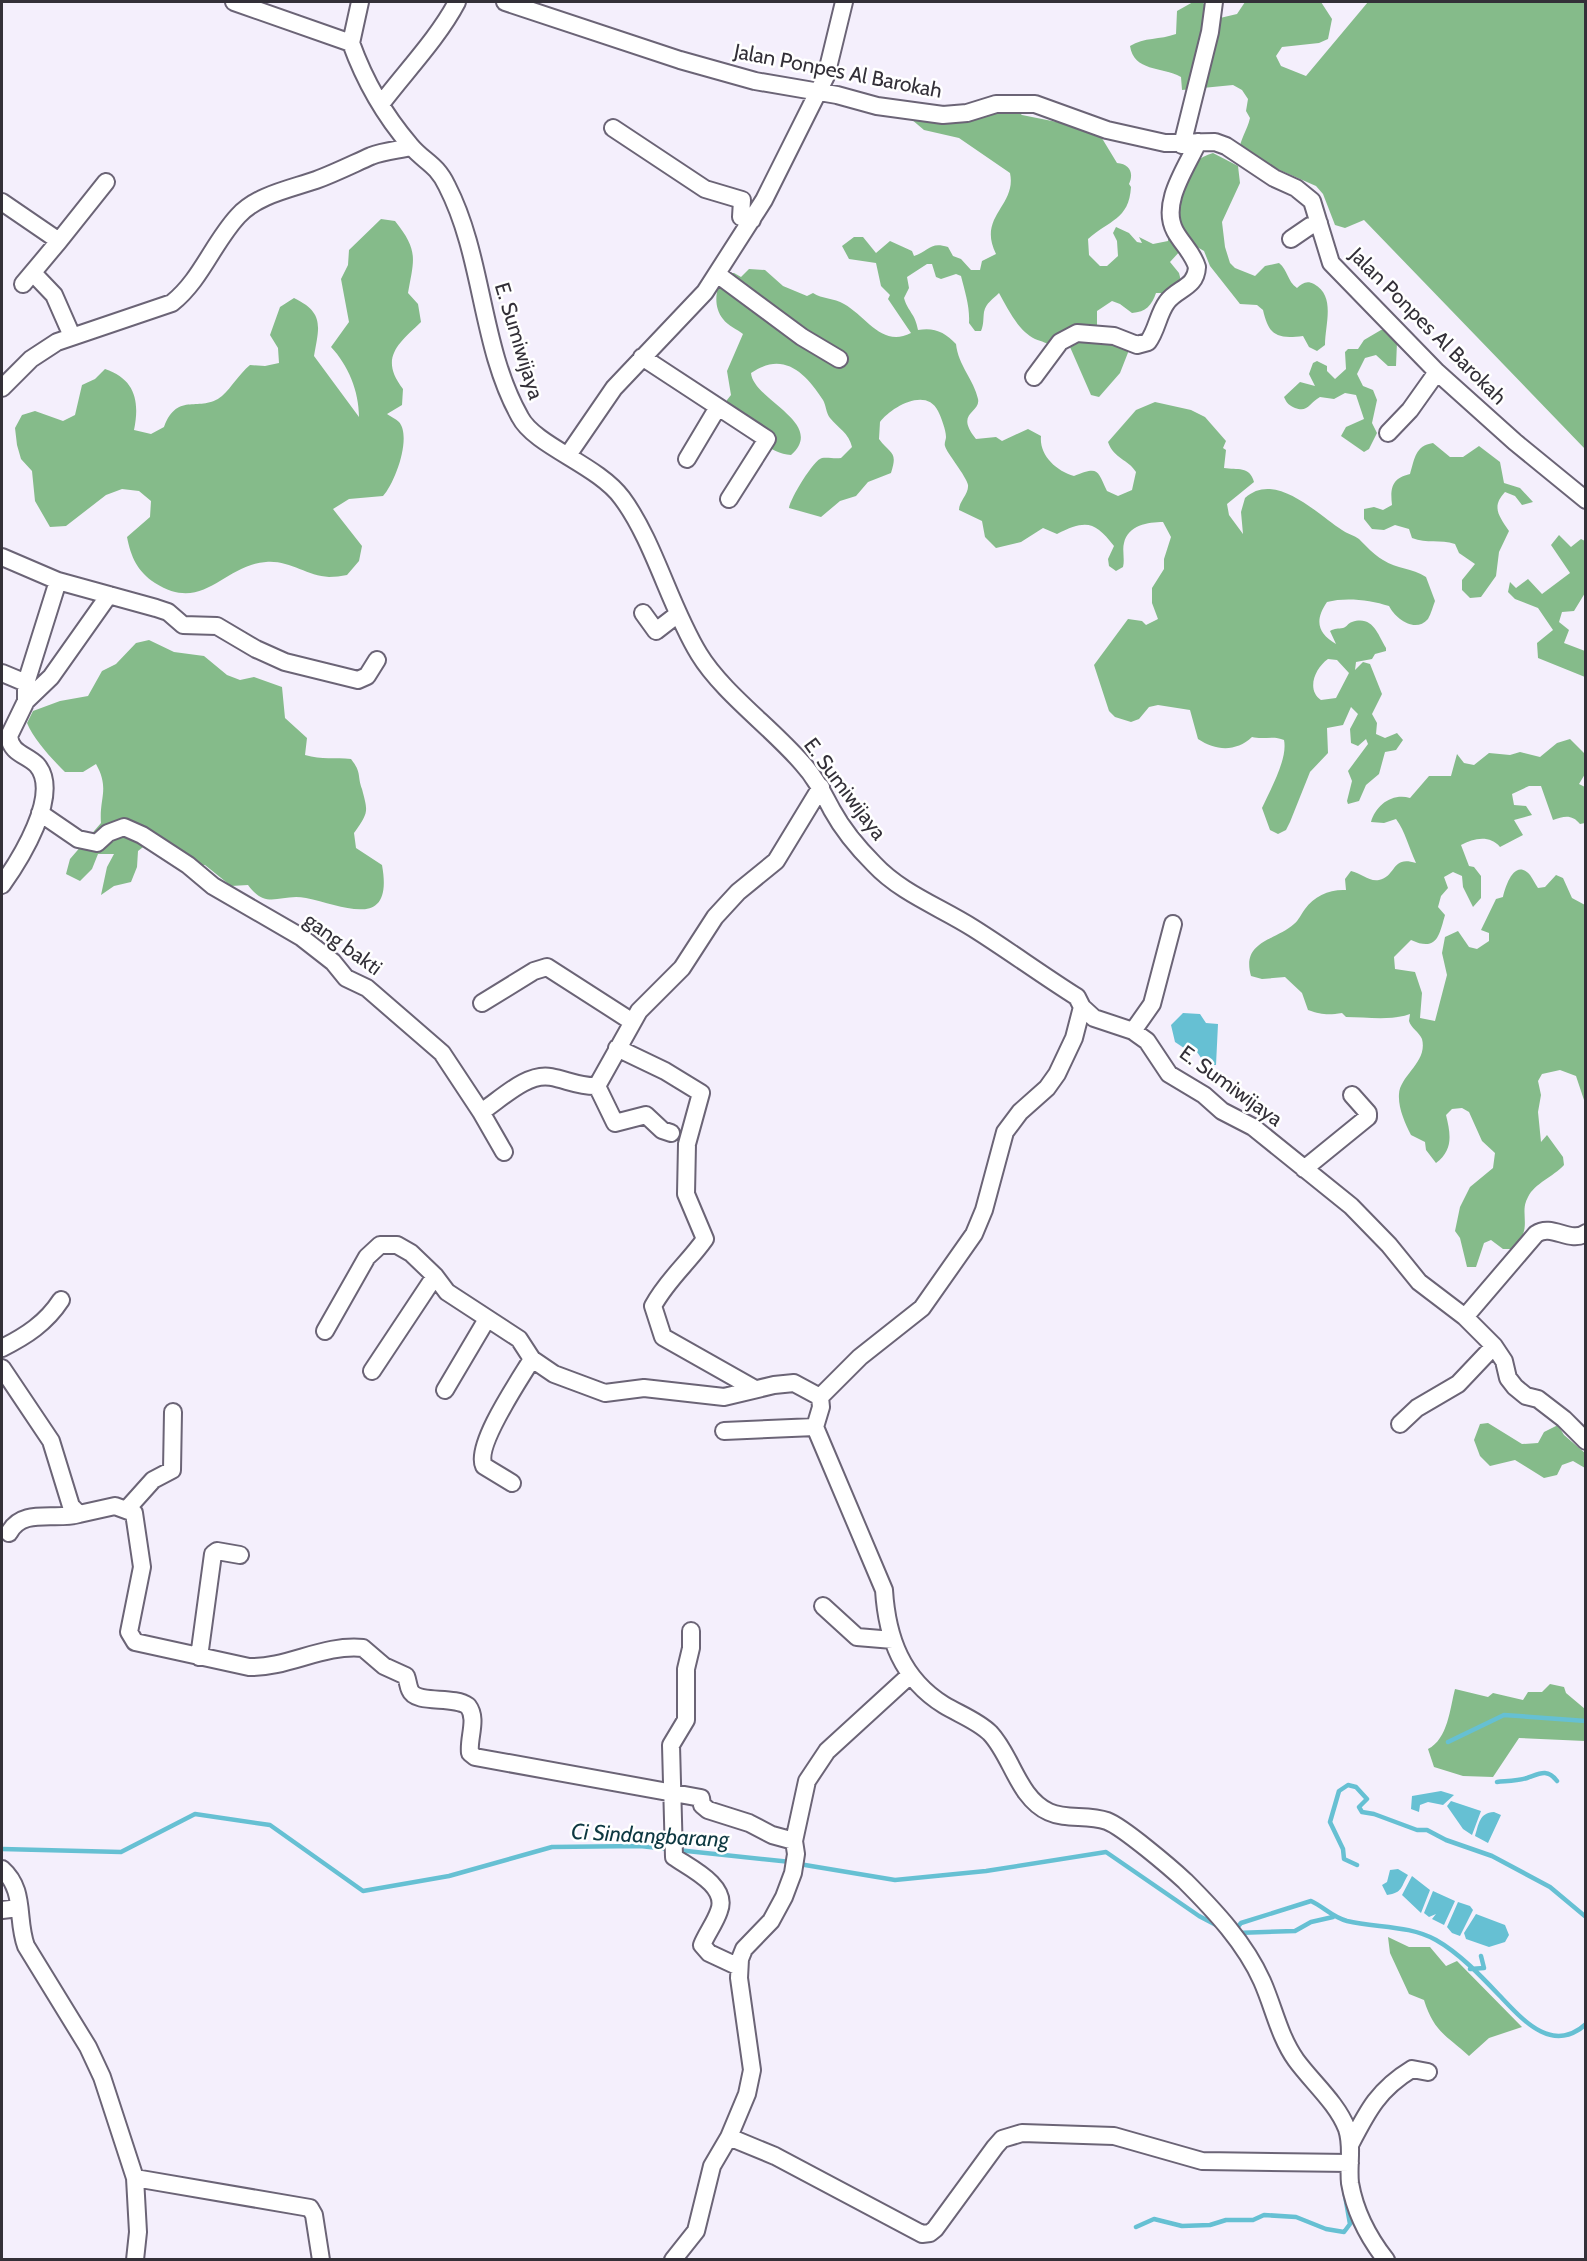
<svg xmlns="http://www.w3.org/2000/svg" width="1587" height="2261" viewBox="0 0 1587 2261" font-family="Cabin,sans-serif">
<rect width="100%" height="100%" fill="#f4effc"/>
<path fill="#85bb8a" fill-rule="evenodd" d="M1193 2H1202L1220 18 1237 14 1245 2H1321L1332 19 1328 39 1319 43 1282 47 1276 56 1281 66 1306 76 1368 2H1585V449L1364 220 1345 228 1335 225 1323 194 1316 186 1239 152C1240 139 1247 131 1250 118L1246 111 1248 99 1242 90 1233 85 1182 90 1181 77C1161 66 1134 72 1130 46 1144 37 1160 40 1176 34L1177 11Z
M1010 105 1022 115 1062 123 1065 121 1100 135 1117 163C1130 164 1134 173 1129 184L1131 187C1129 220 1109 220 1088 239L1089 255 1100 266H1107L1118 256 1117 241 1113 233 1116 227 1129 233 1137 242 1142 243 1139 237 1153 244 1168 241V233L1189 180C1190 165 1199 157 1213 153L1238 166 1240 183 1222 222 1225 247 1230 263 1235 268 1255 276 1265 266 1279 263C1288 270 1287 281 1297 288 1302 283 1307 280 1314 284 1336 296 1325 324 1325 345L1317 351 1309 347 1303 336C1277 339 1269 336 1263 310L1257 305 1240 304 1210 266 1204 251 1197 247 1181 250 1170 262 1179 273 1181 281 1165 293H1156C1152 305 1146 312 1132 313L1120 304 1112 301 1097 311V328L1131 345 1120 373 1099 397 1091 395 1070 347 1053 348C1047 342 1042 342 1035 339 1018 331 1008 309 999 293 993 299 986 303 984 312 983 319 984 324 981 331H975L969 323C970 307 965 292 961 276L956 274 941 279 936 277 932 264H927L907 277 909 288 904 298C908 312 915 313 918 330 934 327 945 332 956 344 958 365 974 380 978 399 981 413 954 412 976 439L996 437 1002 441 1028 429 1041 436C1039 455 1056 471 1074 476 1099 466 1097 470 1107 491L1118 496 1132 490 1136 472C1128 459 1114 459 1108 442L1136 410 1155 402 1191 410 1205 417 1226 441 1223 448 1226 450 1224 468C1237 470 1250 466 1254 482L1227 504 1229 515 1243 534 1241 512 1245 498C1275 470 1317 514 1342 530 1347 534 1354 535 1359 539 1367 547 1373 554 1383 560 1397 569 1412 568 1426 577L1435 601C1433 606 1431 614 1428 619 1415 634 1395 618 1389 606 1370 600 1346 597 1327 602 1314 621 1318 633 1336 644L1330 631C1335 628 1338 629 1343 628 1347 627 1348 623 1352 622 1373 615 1378 635 1386 648V651L1375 654 1372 659 1356 662 1355 670 1363 662 1370 664 1382 694 1372 714 1377 723 1376 734 1385 738 1397 733 1403 740 1396 750 1385 752 1379 774 1366 785 1359 801 1348 804 1347 801 1352 781 1348 771 1368 744 1366 739 1358 746 1351 743 1350 729 1358 714 1351 707 1343 725 1327 728 1328 753 1310 772 1290 822 1286 830 1278 834 1270 830 1262 808C1270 790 1288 759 1284 740 1273 735 1264 740 1252 737 1236 752 1216 751 1198 739L1190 710 1158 705 1149 707 1139 719 1131 722 1115 717 1109 711 1094 665 1128 619 1142 621 1146 625 1158 619 1152 603V588L1164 569V559L1171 537 1163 522C1148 522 1128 525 1124 543 1122 550 1125 559 1123 567L1116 571 1109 566 1108 559 1114 546C1095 522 1087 519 1057 534L1043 528 1021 542 996 548 985 537 982 521 959 510C959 501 969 494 968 485 967 477 946 452 945 446 944 443 946 440 946 437 946 430 941 417 938 411 926 386 890 408 880 422L879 439C891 455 898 451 891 473L868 482 856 496 840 501 821 517 789 508C790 499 814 459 822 458 828 457 834 459 841 458L852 447C849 433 838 428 830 418 826 413 826 405 823 400 805 372 783 351 751 373 753 400 827 423 791 455 764 453 745 425 726 407L727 400 731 395 727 371 743 334C737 329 728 326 723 319 712 305 716 286 725 273H734L741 277 749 269 765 270 783 286 807 296 813 293C822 299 834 298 844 304 867 317 882 348 911 333L888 299 890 295 881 286 876 263 849 259 842 246 854 237H863L876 253 890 241 912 251 914 256C929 251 930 241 948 247L953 256 961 259 971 270H980L982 261 996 254C977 216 1017 206 1010 173L959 138 924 130 911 119 914 112ZM1328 659 1337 660 1349 673 1336 698 1321 700C1306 690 1315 668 1328 659Z
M381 219 395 221C419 251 414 259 408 293L418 304 421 322C398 344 379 358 403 389L402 405 387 414C390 416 396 419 399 422 412 437 395 483 383 496L349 499 333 509 362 546 359 561 347 575C341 576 335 577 329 577 307 576 289 560 266 562 223 565 204 614 155 583 137 571 131 557 127 537L150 517 151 501 139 491 122 489 106 495 66 526 50 527 35 501 32 471 21 459 17 445 15 428 22 415 35 411 63 421 75 415 82 385 95 379 105 369C135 379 140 401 134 430L151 434 164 427C178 390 200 414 222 396 232 387 239 374 250 365L265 366 279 363 278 348 270 335 280 307 294 298C325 313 319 327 314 356L359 417C359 391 348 365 331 347L349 322 341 279 348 265 349 250Z
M1381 330H1385L1397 342 1396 366H1388L1376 355 1365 358 1357 374 1363 386 1373 390 1377 400 1372 423 1377 433 1369 449 1364 452 1341 436 1346 427 1364 419 1356 395 1345 393 1334 399 1320 397C1309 403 1308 413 1295 408 1289 405 1287 404 1284 397L1300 382 1315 386 1309 374 1313 363 1317 361 1327 366V371L1335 379 1346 369 1345 352 1348 349H1358L1364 340Z
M1433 443 1450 457H1463L1479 446 1500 462 1504 483 1520 488 1533 502 1522 505 1515 496 1505 492C1491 507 1499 516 1509 531L1499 552 1496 576 1481 597 1470 598 1462 590V580L1475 564 1459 553 1455 544C1440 539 1427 544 1412 538L1409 529 1395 525 1384 530 1372 529 1364 519V509L1374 507 1383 510 1392 505C1390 488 1392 478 1410 474 1415 458 1415 446 1433 443Z
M1559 535 1571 547 1581 539 1585 541V593L1574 611 1562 612 1559 622 1569 630 1564 643 1585 651V677L1538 658 1537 643 1553 630 1538 608 1515 599 1508 592 1510 582 1516 588 1528 579 1542 594 1570 573 1551 545Z
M149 640 174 652 204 656 227 675 240 680 254 677 282 687 285 718 307 738 305 755C322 760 335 757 351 759 362 773 357 775 362 789 368 812 369 812 354 833L356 848 382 865C394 931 344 906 306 898 280 893 267 911 248 885L231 886 205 865H171L151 841 138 851 137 867 131 882 114 886 101 895 107 867 114 854H98L92 869 80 881 66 874 70 859 101 823C99 798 110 789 96 764L83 772H65C52 759 34 740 27 723L33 711 60 701 88 696 102 671 116 664 136 643Z
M1570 739 1586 755 1585 774 1579 784 1585 787V823L1580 824C1572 814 1564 816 1553 820L1541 786H1529L1512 794 1514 805 1526 806 1532 815 1514 820 1523 835 1500 847C1490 835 1474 838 1461 845L1469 866 1474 867 1481 876V898L1473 907 1463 887 1462 876 1453 872 1444 877 1448 888 1441 896 1438 907 1445 915C1439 936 1437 952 1411 940L1394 957 1395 969 1415 972 1422 993 1420 1018 1435 1021 1447 975 1442 953 1445 937 1458 931 1469 947 1477 949 1489 941V933L1481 930 1496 899 1503 897C1505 888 1514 857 1530 875 1533 879 1535 884 1538 888L1545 887 1556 875 1563 878 1572 898 1585 905V1103L1576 1076 1560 1070 1542 1074 1538 1081 1541 1095 1538 1112 1541 1142 1547 1135 1563 1157 1564 1165C1553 1177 1535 1183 1528 1197 1518 1214 1535 1229 1512 1249H1503L1491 1240 1484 1243 1476 1267H1467L1460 1238 1455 1231 1460 1207 1470 1187 1493 1168 1495 1153 1482 1141 1469 1112 1462 1108 1452 1109 1446 1115C1451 1135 1453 1150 1436 1163L1426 1150 1425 1142 1411 1135C1405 1123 1398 1108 1399 1094 1400 1075 1428 1062 1422 1039 1419 1032 1411 1028 1409 1021L1410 1014C1391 1021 1366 1017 1346 1017L1342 1013C1329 1015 1322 1015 1308 1010L1302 993 1285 977 1262 979 1251 976C1241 941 1275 941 1294 924 1299 920 1301 914 1305 909 1314 896 1330 889 1346 890L1345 879 1351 871C1361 873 1369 882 1379 880 1397 876 1391 855 1416 863 1409 848 1405 831 1396 819L1384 823 1371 822C1376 805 1392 793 1410 798L1429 776H1451L1457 754 1464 763 1474 765 1489 753 1510 755 1520 752 1540 757 1557 743Z
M1488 1423 1522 1444 1538 1443 1544 1432 1558 1425 1564 1435 1585 1453V1468L1573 1461 1562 1465 1557 1475 1544 1478 1515 1460 1490 1466 1480 1456 1474 1440 1480 1424Z
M1550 1684 1564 1687 1566 1693 1585 1709V1741L1519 1738 1493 1777 1463 1776 1434 1767 1428 1749C1448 1739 1450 1708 1455 1689L1488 1697 1493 1693 1523 1700 1528 1692H1542Z
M1388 1937 1409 1947H1430L1446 1966 1457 1961 1522 2027 1489 2038 1469 2056C1446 2035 1434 2032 1424 2000L1409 1994 1390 1953Z"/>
<path fill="#66c0d3" d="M1183 1013 1200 1014 1206 1023 1218 1024 1216 1065H1206L1197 1052 1187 1050 1175 1042 1171 1025Z
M1441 1791 1454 1795 1443 1805 1428 1802 1420 1805 1419 1812 1411 1809 1412 1796Z
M1451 1801 1481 1811 1472 1835 1463 1829 1447 1806Z
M1494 1812 1501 1815 1488 1843 1475 1836C1479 1824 1479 1813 1494 1812Z
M1398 1869 1408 1875C1401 1886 1403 1893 1387 1895L1382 1885 1387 1882 1390 1870Z
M1412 1876 1430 1890 1421 1913 1402 1895Z
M1433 1891 1455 1901 1444 1925 1432 1919 1436 1914 1429 1917 1424 1913Z
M1458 1902 1470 1906 1473 1910 1460 1936 1452 1933 1447 1927Z
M1476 1914 1505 1925 1509 1935 1505 1942 1489 1947 1466 1939 1464 1933Z"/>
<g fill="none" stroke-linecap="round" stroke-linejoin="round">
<path stroke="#66c0d3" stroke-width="4.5" d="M1448 1742 1504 1715 1586 1721
M1497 1782C1506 1781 1517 1781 1527 1778 1539 1774 1547 1768 1557 1781
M2 1849 121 1852 195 1814 270 1825 363 1891 449 1876 552 1847 640 1846 791 1862
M799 1864 895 1880 986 1871 1106 1852 1199 1916 1218 1926
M1357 1865 1344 1859 1343 1849 1330 1822 1339 1791 1348 1785 1356 1787 1367 1799 1359 1807 1362 1812 1374 1814 1417 1830H1427L1446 1840 1492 1856 1550 1887 1586 1917
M1235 1930 1241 1923 1311 1901C1324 1907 1332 1917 1347 1921 1377 1928 1409 1925 1436 1940 1459 1953 1481 1976 1499 1995 1522 2019 1552 2055 1586 2024
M1236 1933 1295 1931 1311 1922 1333 1917
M1470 1969 1484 1968 1481 1956
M1136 2227 1154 2219 1182 2226 1210 2225 1226 2220H1253L1264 2215 1296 2217 1326 2229 1344 2232 1350 2224 1343 2184"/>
<g stroke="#6b6476" stroke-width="20">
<path id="minor" d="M234 2 351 43C364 79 385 116 410 145 424 162 436 163 447 186 484 258 480 346 520 417 535 446 598 465 622 498 654 541 670 607 699 654 722 692 772 728 802 763 815 777 823 793 832 810 843 830 858 848 874 864 901 893 940 907 973 928 1008 950 1042 975 1077 997L1082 1007 1094 1018 1133 1031 1147 1041 1169 1074 1204 1095 1222 1111 1253 1127 1351 1206 1389 1245 1419 1282 1465 1317 1494 1346 1504 1361 1508 1378 1515 1387 1526 1396 1538 1399 1564 1419 1586 1441
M505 2 680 60 755 81 837 95 877 106 943 115 967 113 996 104H1035L1107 130 1165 143 1215 142 1226 146 1274 178 1296 188 1312 201 1331 263 1437 372 1515 442 1586 500
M351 43 360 2
M381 104C406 71 438 38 457 2
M613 128 705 189 742 200 741 217 752 220
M1182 145 1210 32 1214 2
M2 202 59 241 106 182
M1291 239 1310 226 1319 223
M33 273 54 295 72 336
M717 274 802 337 839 359
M23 284 59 241
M642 357 767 439 729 499
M1034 377 1060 342 1077 333 1114 336 1137 345 1148 342C1157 330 1158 314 1167 302 1177 288 1196 288 1197 267 1193 253 1182 244 1175 231 1160 203 1187 167 1198 142
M2 388 31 359 57 342 172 303C201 280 213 243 238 216 257 195 290 189 316 180 335 173 353 164 371 156 383 151 398 150 411 147
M1388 433 1410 410 1437 372
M568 455 614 388 705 292 764 200 826 76 844 2
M687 459 718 407
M2 557 58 581 156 608 168 612 183 625 217 626 256 649 285 662 358 680 367 676 377 660
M643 613 656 631 678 614
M2 673 26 683
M26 701 51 677 109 595
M40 813 78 839 97 843 108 833 124 827 142 835 188 865 213 886 301 937 333 962 346 978 367 988 442 1053 481 1112C500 1100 527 1072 551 1077 567 1080 581 1087 597 1086
M2 885C19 861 62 794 37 765 26 754 11 754 9 736L26 701V683L58 581
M482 1003 534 971 547 967 631 1021
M1082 1007 1074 1038 1057 1074 1047 1088 1020 1112 1005 1132 984 1210 974 1234 922 1308 860 1357 820 1397 821 1407 815 1427 884 1590C887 1638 902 1679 944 1705 959 1714 978 1721 990 1733 1012 1756 1018 1798 1049 1812 1066 1820 1088 1814 1107 1821 1123 1827 1171 1868 1185 1881 1215 1911 1245 1943 1262 1981 1274 2008 1279 2036 1296 2060 1312 2082 1337 2103 1347 2129 1353 2147 1348 2165 1350 2183 1355 2212 1368 2237 1386 2260
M1133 1031 1152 1004 1173 924
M617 1048 665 1071 701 1093 687 1144 686 1194 705 1239C688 1263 667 1280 653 1306L663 1337 755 1389
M481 1112 504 1152
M671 1133 662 1130 646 1115 615 1123 597 1086 639 1011 682 968 715 917 738 892 776 861 821 787
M1304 1169 1368 1117V1113L1352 1095
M1465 1317 1536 1234C1552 1223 1570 1244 1586 1233
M325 1331 367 1257 380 1245H397L411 1253 435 1276 447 1292 519 1339 532 1359
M2 1348C26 1336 46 1323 61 1300
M2 1368 51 1441 71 1506 79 1514 115 1506 134 1513 142 1567 129 1632 135 1642 249 1667C288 1668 323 1644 363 1648L384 1666 406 1676C408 1681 408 1686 410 1690 416 1705 453 1695 468 1706 478 1719 468 1738 470 1753L475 1757 701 1798 702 1805 708 1810 749 1823 772 1835 794 1841
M372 1371 435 1276
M445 1390 487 1319
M1400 1424 1417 1408 1458 1384 1494 1346
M724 1431 815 1427
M512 1483 484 1466C474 1446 520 1379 532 1359L554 1374 605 1393 644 1388 724 1397 774 1385 794 1383 820 1397
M127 1509 153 1480 172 1470 173 1412
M9 1533C22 1507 56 1521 79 1514
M823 1606 857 1637 893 1640
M691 1631V1648L686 1669V1720L671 1745 674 1857C690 1868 729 1886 719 1911 715 1923 707 1933 702 1945L709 1953 739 1967
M199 1657 213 1554 217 1551 240 1555
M2 1869C26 1890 16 1919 26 1946L88 2047 102 2077 135 2178 138 2232 135 2260
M2 1910 19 1908
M729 2137 775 2156 922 2234 930 2233 935 2229 995 2147 1002 2139 1022 2133 1114 2136 1202 2161 1350 2163
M1351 2143C1368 2110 1379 2089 1412 2069L1428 2072
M135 2178 310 2208 314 2215 321 2260
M673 2260 696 2231 712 2166 729 2137 747 2094 752 2070 739 1978 740 1959 744 1949 771 1921 784 1897 793 1873 796 1854 794 1841 807 1781 827 1751 909 1676"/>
</g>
<use href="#minor" stroke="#fff" stroke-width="16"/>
</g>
<g text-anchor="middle" stroke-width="5" stroke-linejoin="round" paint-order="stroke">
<g font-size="21" fill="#333038" stroke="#fff">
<text transform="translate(838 71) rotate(11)" y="7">Jalan Ponpes Al Barokah</text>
<text transform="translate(1428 326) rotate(45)" y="7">Jalan Ponpes Al Barokah</text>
<text transform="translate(519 341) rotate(73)" y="7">E. Sumiwijaya</text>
<text transform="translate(845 789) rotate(53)" y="7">E. Sumiwijaya</text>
<text transform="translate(343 944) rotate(36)" y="7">gang bakti</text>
<text transform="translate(1231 1086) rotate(36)" y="7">E. Sumiwijaya</text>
</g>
<g font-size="22" font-style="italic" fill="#0d3841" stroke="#fff">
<text transform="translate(650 1835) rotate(3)" y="8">Ci Sindangbarang</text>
</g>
</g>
<rect width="1587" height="2261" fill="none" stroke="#333038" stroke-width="6"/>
</svg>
